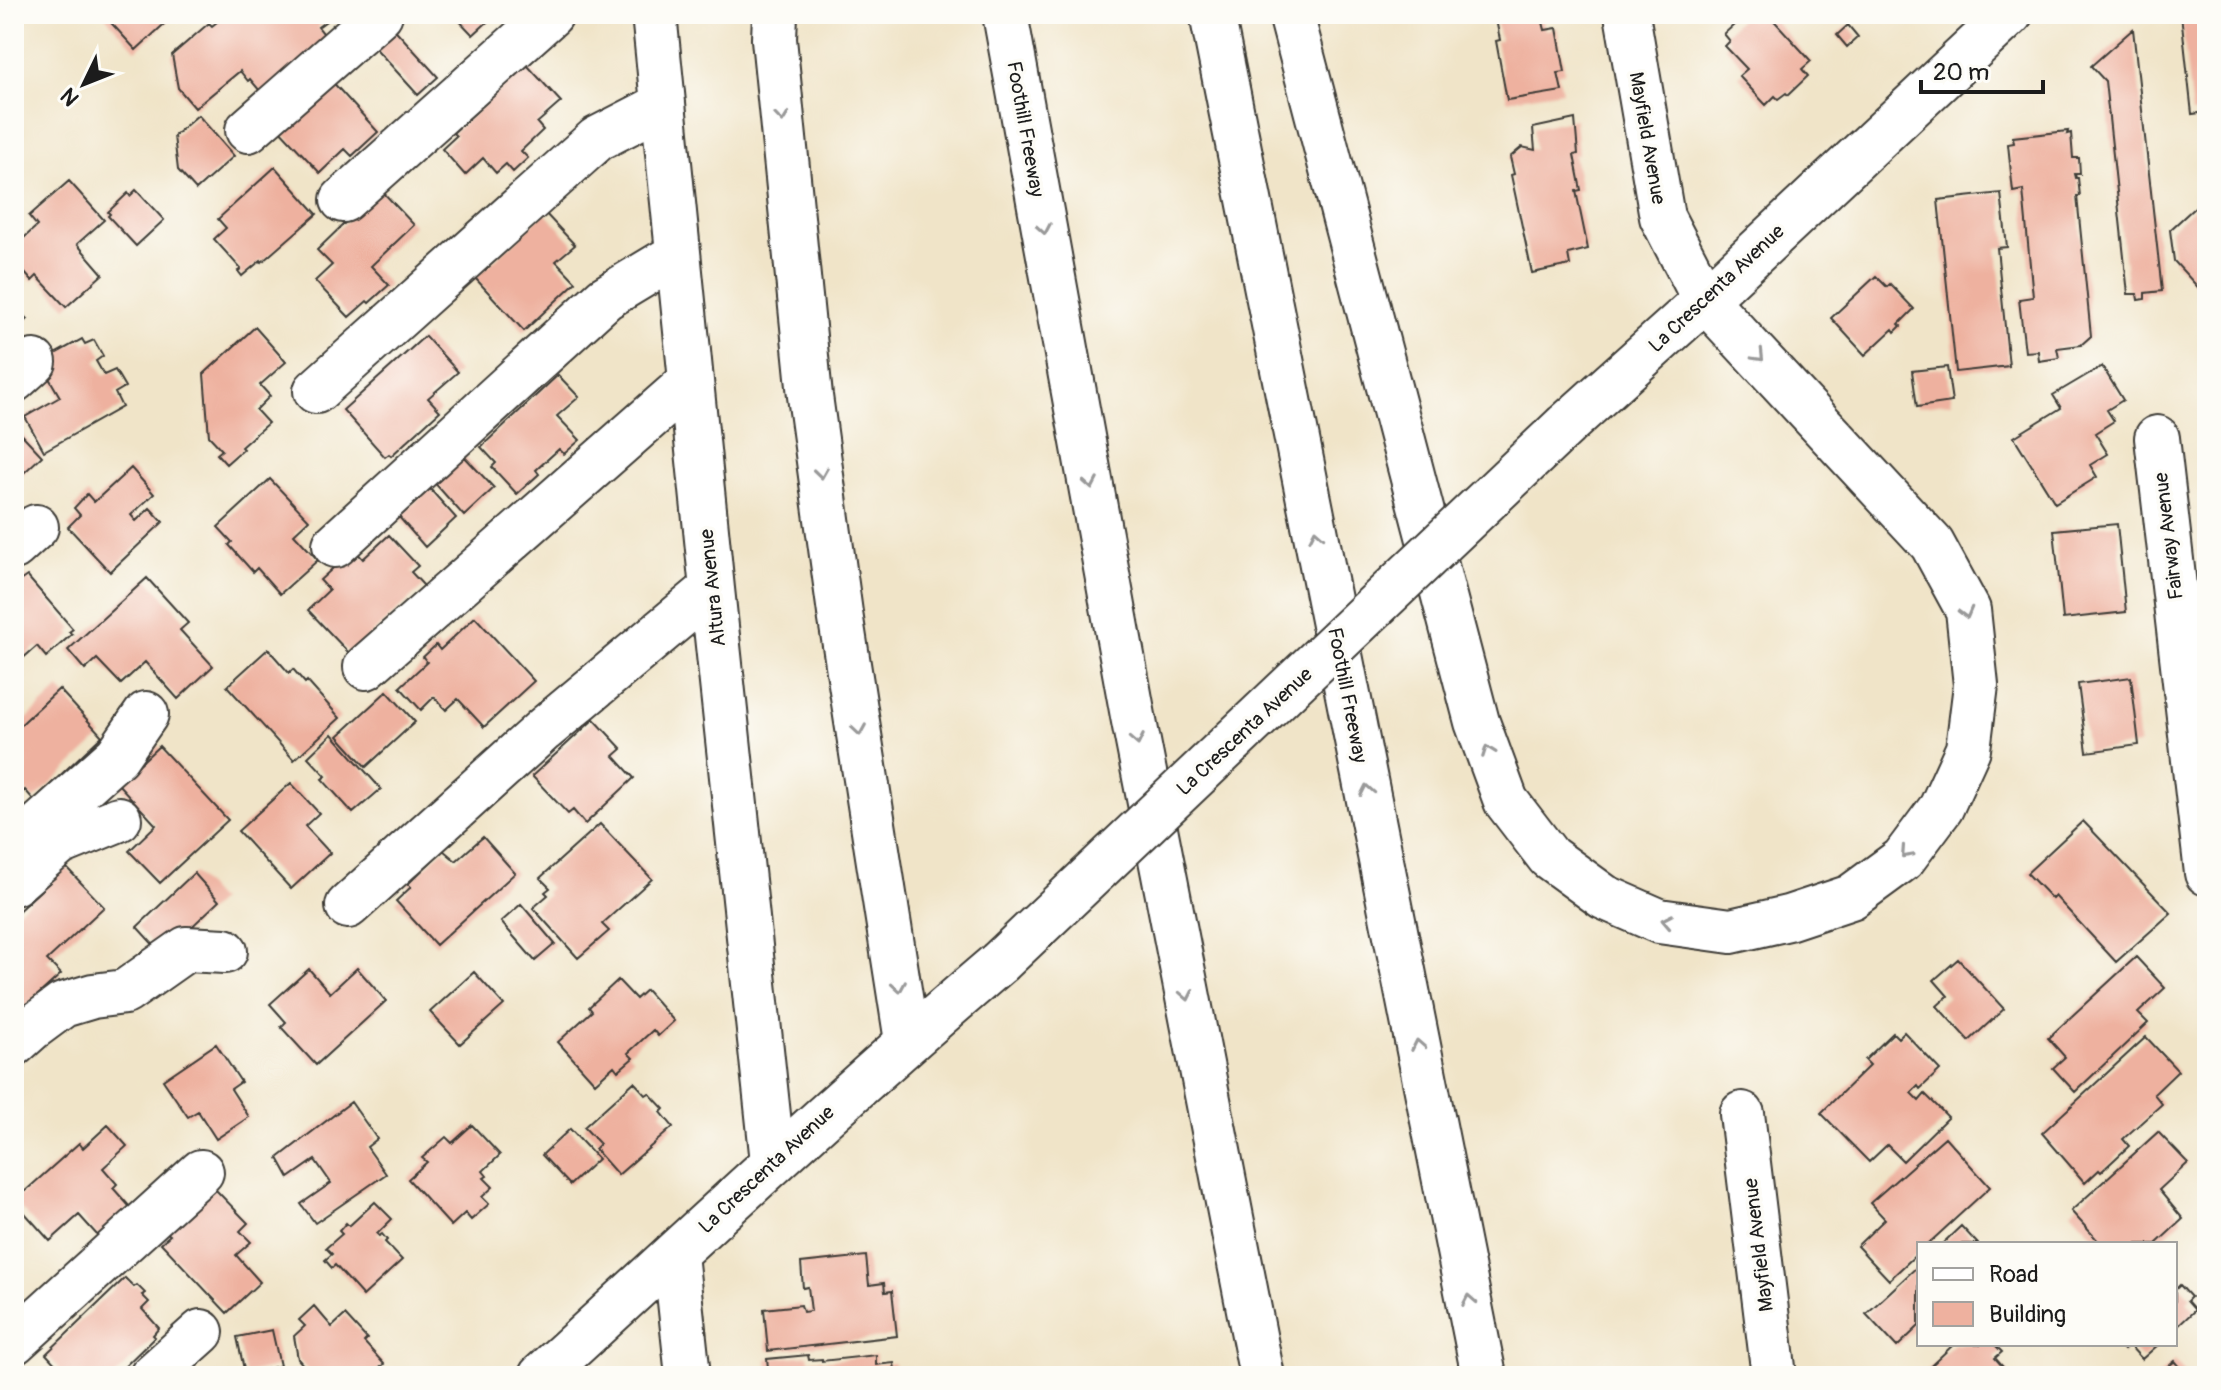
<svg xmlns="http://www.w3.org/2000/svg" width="2221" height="1390" viewBox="0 0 2221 1390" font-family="Pangolin,sans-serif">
<rect width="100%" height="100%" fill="#fdfcf7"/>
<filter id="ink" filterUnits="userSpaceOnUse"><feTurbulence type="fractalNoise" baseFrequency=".0125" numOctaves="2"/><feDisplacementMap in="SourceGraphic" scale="16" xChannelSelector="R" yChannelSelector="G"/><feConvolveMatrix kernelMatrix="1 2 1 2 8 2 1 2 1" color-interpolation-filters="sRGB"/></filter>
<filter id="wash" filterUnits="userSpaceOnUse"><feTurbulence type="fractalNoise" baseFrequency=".006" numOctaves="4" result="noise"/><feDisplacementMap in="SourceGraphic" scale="32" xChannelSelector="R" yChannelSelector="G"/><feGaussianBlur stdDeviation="1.8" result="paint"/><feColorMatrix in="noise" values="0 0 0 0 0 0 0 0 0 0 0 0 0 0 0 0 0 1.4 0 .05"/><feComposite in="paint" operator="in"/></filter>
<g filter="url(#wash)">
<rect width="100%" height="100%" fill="#f0e4c8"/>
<g id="blocks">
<path fill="#eeb19f" d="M103 14H175L136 50Z
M227 14H320L326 21 318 27 328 39 265 97 250 79 248 81 240 71 195 108 178 88 172 55 209 23 212 26Z
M453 14H496L473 35Z
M1495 14H1541L1545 30 1557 28 1565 72 1558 73 1562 91 1507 100 1496 41 1500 40Z
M1746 14H1755L1758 17 1761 14H1768L1811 61 1802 69 1808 76 1788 95 1786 93 1778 99 1775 96 1766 105 1739 76 1747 69 1725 46 1730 41 1724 34Z
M2181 14H2207V112L2192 114Z
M389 23 438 77 418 95 369 41Z
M1848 25 1858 37 1847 47 1837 35Z
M2133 29 2162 291 2145 293V299L2138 300 2137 294H2128L2105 81 2091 66Z
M527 65 561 102 537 123 543 130 521 151 528 158 513 172 506 164 496 173 483 158 465 175 442 149 456 136 453 133Z
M329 78 378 132 352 156 345 149 320 173 277 127Z
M198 115 234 156 196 190 178 170 174 136Z
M1575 119 1578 154 1574 155 1581 190 1576 191 1588 249 1568 254 1570 265 1532 273 1511 175 1514 174 1510 157 1522 147 1535 150 1533 128Z
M2068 131 2067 134 2071 133 2073 158H2079L2080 174H2075L2076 178H2078L2080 196H2077L2091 336 2081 345 2057 348 2059 358 2039 361 2038 351 2025 352 2019 299 2033 297 2023 190 2013 192 2008 144 2014 143 2013 137Z
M275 167 317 214 262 262 261 260 242 276 238 271 241 269 214 239 226 228 218 219Z
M69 181 104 220 77 244 103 274 66 307 37 276 32 281 14 261V247L37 226 29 216Z
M380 189 414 225 371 266 389 285 369 303 367 301 349 317 315 281 332 265 317 250Z
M136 190 164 220 136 246 108 216 110 214 108 212 128 193 130 196Z
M2001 193 2007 247 1997 248 2009 366 1956 372 1938 200Z
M2207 196V292L2204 294 2174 261 2170 230Z
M544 212 575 245 556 261 576 282 524 331 475 278 523 234Z
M1876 276 1887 287 1890 284 1914 309 1899 324 1901 326 1895 332 1893 329 1865 355 1831 318Z
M14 305 28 319 14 333Z
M255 327 286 362 260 385 270 396 256 410 268 423 241 447 243 449 226 464 217 454 222 450 209 436 204 374Z
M425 336 458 372 428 398 440 411 391 456 389 454 385 457 343 410Z
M82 339 85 344 94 340 103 356 96 361 104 375 115 370 125 387 115 393 122 407 44 451 25 417 60 397 49 378 52 376 44 360Z
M2102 366 2123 400 2107 410 2114 421 2095 433 2108 454 2090 465 2097 477 2055 503 2014 437 2061 408 2053 395Z
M1947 367 1952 402 1917 407 1912 371Z
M558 375 579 397 557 416 580 440 564 454 559 449 536 470 539 474 517 494 492 467 496 463 481 447Z
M14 426 42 456 14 482Z
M462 454 494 488 464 516 433 481Z
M131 468 154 494 131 515 136 521 150 508 163 522 110 572 68 527 80 515 74 508 87 494 94 502Z
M270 479 309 520 294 534 318 560 280 594 257 568 253 572 229 545 232 542 218 527Z
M430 489 456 518 425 547 399 517Z
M2117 524 2126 612 2063 619 2054 530Z
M389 535 418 566 411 572 424 586 350 654 308 610 329 590 320 580 354 549 363 559Z
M27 576 73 629 69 632 72 634 46 657 37 646 14 666V585Z
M147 578 188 623 180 630 213 666 178 699 145 662 121 684 97 659 85 670 68 650Z
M475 617 534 681 484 727 458 699 446 710 434 697 421 710 400 687 427 662 423 657 436 645 440 650Z
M268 649 289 673 293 669 305 683 307 681 340 718 294 760 227 686Z
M2131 677 2139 745 2087 752 2078 684Z
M59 689 102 736 34 800 25 790 14 801V731Z
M387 691 415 722 366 767 338 736Z
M594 719 622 749 614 756 634 778 585 824 573 810 568 814 532 776Z
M332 734 381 789 353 813 322 779 326 776 308 757Z
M159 746 228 820 160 883 129 851 156 825 118 784Z
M291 783 319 813 305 826 330 853 291 889 238 831Z
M2083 821 2171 913 2116 962 2055 896 2052 899 2027 873Z
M600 824 652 879 602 924 609 931 578 958 533 908 548 895 545 892 550 888 540 878Z
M483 837 515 873 436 945 396 901 411 887 408 884 443 850 456 861Z
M66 867 104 907 47 960 61 974 18 1013 14 1009V915Z
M194 873 219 901 181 937 159 951 137 927Z
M521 904 555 944 535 961 501 922Z
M2136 957 2165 988 2138 1013 2148 1023 2075 1092 2053 1068 2065 1057 2048 1038Z
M1958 959 2004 1009 1969 1041 1937 1006 1948 996 1934 980Z
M357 968 386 1001 316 1065 281 1027 286 1022 270 1004 309 969 330 993Z
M474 972 504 1005 460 1044 430 1012Z
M618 980 636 999 646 990 674 1021 658 1036 653 1030 628 1053 633 1058 618 1071 614 1066 595 1083 558 1042 592 1011 589 1007Z
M1904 1032 1940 1070 1920 1089 1918 1086 1911 1093 1919 1101 1925 1094 1948 1117 1903 1161 1887 1145 1869 1162 1821 1113 1870 1065 1865 1060 1893 1033 1898 1038Z
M2146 1037 2178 1071 2154 1094 2162 1104 2123 1139 2129 1146 2101 1172 2099 1170 2085 1183 2042 1133Z
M216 1044 241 1082 231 1089 249 1117 216 1139 198 1111 188 1117 163 1080Z
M634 1082 646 1095 649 1093 664 1109 661 1112 673 1127 618 1175 595 1149 600 1144 584 1127Z
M351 1102 377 1139 367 1147 386 1174 315 1223 301 1204 331 1183 315 1160 289 1178 278 1158Z
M108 1125 127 1146 103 1168 117 1184 113 1188 130 1207 98 1236 79 1215 50 1241 14 1201 79 1143 83 1148Z
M472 1125 500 1155 483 1171 487 1176 484 1178 493 1187 482 1197 489 1204 471 1220 465 1213 451 1226 408 1179 427 1162 422 1158 446 1137 452 1143Z
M570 1129 598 1159 570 1185 542 1155Z
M2158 1132 2188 1163 2159 1190 2183 1219 2156 1244H2101L2071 1211Z
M1945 1137 1990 1187 1928 1244H1919V1252L1889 1280 1857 1246 1885 1219 1870 1203Z
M214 1188 248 1223 240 1231 251 1242 236 1255 260 1282 227 1313 161 1243 170 1235 166 1232Z
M375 1202 392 1219 377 1234 379 1236 382 1234 387 1240 385 1242 402 1260 363 1296 335 1265 332 1268 325 1260 332 1254 326 1248 342 1234 339 1231 346 1223 349 1226Z
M1961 1226 1978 1244H1942Z
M866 1256 869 1285 884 1283 885 1292 892 1291 897 1336 768 1351 764 1309 801 1305 803 1312 811 1311 808 1287 803 1288 801 1263Z
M1919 1265V1326L1897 1347 1866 1314Z
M125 1278 134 1287 137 1285 145 1293 142 1295 149 1302 142 1309 159 1328 153 1335 155 1337 115 1376H50L59 1368 46 1354Z
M2180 1285 2191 1297 2187 1301 2195 1310 2175 1329V1290Z
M314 1306 332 1327 345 1315 367 1339 364 1342 384 1364 371 1376H309L307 1374 309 1372 298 1359 294 1336 305 1326 299 1320Z
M272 1330 280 1366 245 1374 237 1337Z
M1954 1344H1994L2002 1352 1995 1358 2011 1376H1920Z
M2118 1344H2159L2142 1359 2129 1345 2124 1350Z
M808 1355 809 1360 822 1359V1361L876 1355V1365L894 1363 896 1376H769L767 1359Z
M2175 1361 2188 1376H2157Z"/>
</g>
</g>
<g filter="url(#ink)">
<use href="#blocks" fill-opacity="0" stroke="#3c3a36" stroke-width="2"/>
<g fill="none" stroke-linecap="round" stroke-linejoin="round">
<g stroke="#3c3a36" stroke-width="48">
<path id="minor" d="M654 14 712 589 773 1162
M1627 14 1662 217 1705 300
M248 130 380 14
M343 200 551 14
M14 380 34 362
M316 391 597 139 663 105
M2157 438 2207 873
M335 545 605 298 678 254
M14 547 36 527
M366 667 691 381
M14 848 117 756 146 714
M14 883 60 843 119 819
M348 906 543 730 712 589
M14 1044 32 1028 63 1005 93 996 125 992 186 949 225 951
M1742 1114 1774 1376
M675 1254 688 1376
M14 1342 201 1172
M152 1376 201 1332"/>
</g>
<g stroke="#3c3a36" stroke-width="48">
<path id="major" d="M1566 425 1705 300 2010 14
M541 1376C693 1237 843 1096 999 963"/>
</g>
<g stroke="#3c3a36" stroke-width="48">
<path id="highway" d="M775 14 774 39 810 396 840 613 907 1041
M1005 14 1133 716 1262 1376
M1212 14 1484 1376
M1291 14 1477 722 1506 801 1549 857 1604 897 1659 921 1731 931 1788 918 1851 897 1903 859 1941 808 1968 749 1976 685 1968 610 1932 544 1705 300"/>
</g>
<use href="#minor" stroke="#fff" stroke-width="44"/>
<use href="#major" stroke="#fff" stroke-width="44"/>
<use href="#highway" stroke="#fff" stroke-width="44"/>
<g stroke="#3c3a36" stroke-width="48" stroke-linecap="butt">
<path id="major-bridge" d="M999 963 1566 425"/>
</g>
<use href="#major-bridge" stroke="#fff" stroke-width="44"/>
</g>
<defs><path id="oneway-chevron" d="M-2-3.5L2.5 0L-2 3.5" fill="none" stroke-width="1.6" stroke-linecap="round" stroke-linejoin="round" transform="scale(2)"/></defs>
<g stroke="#999">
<use href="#oneway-chevron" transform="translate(782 117) rotate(84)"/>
<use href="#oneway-chevron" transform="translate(1044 229) rotate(80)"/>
<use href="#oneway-chevron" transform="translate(1759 356) rotate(46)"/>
<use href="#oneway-chevron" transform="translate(821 473) rotate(82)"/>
<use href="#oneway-chevron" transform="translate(1091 484) rotate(80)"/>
<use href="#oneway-chevron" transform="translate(1316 535) rotate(-101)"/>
<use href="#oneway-chevron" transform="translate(1966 613) rotate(75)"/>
<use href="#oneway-chevron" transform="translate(859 730) rotate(81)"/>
<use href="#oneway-chevron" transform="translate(1137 740) rotate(79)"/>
<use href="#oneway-chevron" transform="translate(1488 751) rotate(-110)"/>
<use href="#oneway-chevron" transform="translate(1367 790) rotate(-101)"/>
<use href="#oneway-chevron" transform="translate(1906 853) rotate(132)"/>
<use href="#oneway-chevron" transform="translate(1667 921) rotate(-169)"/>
<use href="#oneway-chevron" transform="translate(899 987) rotate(81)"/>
<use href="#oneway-chevron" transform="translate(1187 995) rotate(79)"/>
<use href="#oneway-chevron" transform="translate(1418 1045) rotate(-101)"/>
<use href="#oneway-chevron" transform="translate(1469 1300) rotate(-101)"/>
</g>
</g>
<g text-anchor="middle" stroke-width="7" stroke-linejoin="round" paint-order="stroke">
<g font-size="20" fill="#1c1c1c" stroke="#fdfcf7">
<text transform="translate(1026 129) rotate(80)" y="7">Foothill Freeway</text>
<text transform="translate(1648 138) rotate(80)" y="7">Mayfield Avenue</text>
<text transform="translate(1716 288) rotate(-43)" y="7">La Crescenta Avenue</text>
<text transform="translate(2168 536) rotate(-97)" y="7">Fairway Avenue</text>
<text transform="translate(712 588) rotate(-96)" y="7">Altura Avenue</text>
<text transform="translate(1348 695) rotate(79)" y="7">Foothill Freeway</text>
<text transform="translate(1244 731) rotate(-43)" y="7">La Crescenta Avenue</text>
<text transform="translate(766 1169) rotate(-43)" y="7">La Crescenta Avenue</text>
<text transform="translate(1758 1245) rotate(-97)" y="7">Mayfield Avenue</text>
</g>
</g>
<rect width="2221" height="1390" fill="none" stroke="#fdfcf7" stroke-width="48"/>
<rect x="1917" y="1242" width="260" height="104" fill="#fdfcf7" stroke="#a3a29f" stroke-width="2"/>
<rect x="1933" y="1268" width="40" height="12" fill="#ffffff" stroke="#a3a29f" stroke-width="2"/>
<text x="1989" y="1282" font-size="24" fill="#1c1c1c">Road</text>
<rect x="1933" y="1302" width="40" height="24" fill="#eeb19f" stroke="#a3a29f" stroke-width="2"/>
<text x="1989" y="1322" font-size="24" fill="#1c1c1c">Building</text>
<g transform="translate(84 84) rotate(227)" stroke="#fdfcf7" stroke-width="6" paint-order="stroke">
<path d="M0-6L14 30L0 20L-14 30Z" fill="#1c1c1c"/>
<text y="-12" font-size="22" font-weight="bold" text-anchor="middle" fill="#1c1c1c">N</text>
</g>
<path d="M1921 80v12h122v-12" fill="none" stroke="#1c1c1c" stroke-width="4"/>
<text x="1933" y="80" font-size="24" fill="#1c1c1c" stroke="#fdfcf7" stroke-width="6" paint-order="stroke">20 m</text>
</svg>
